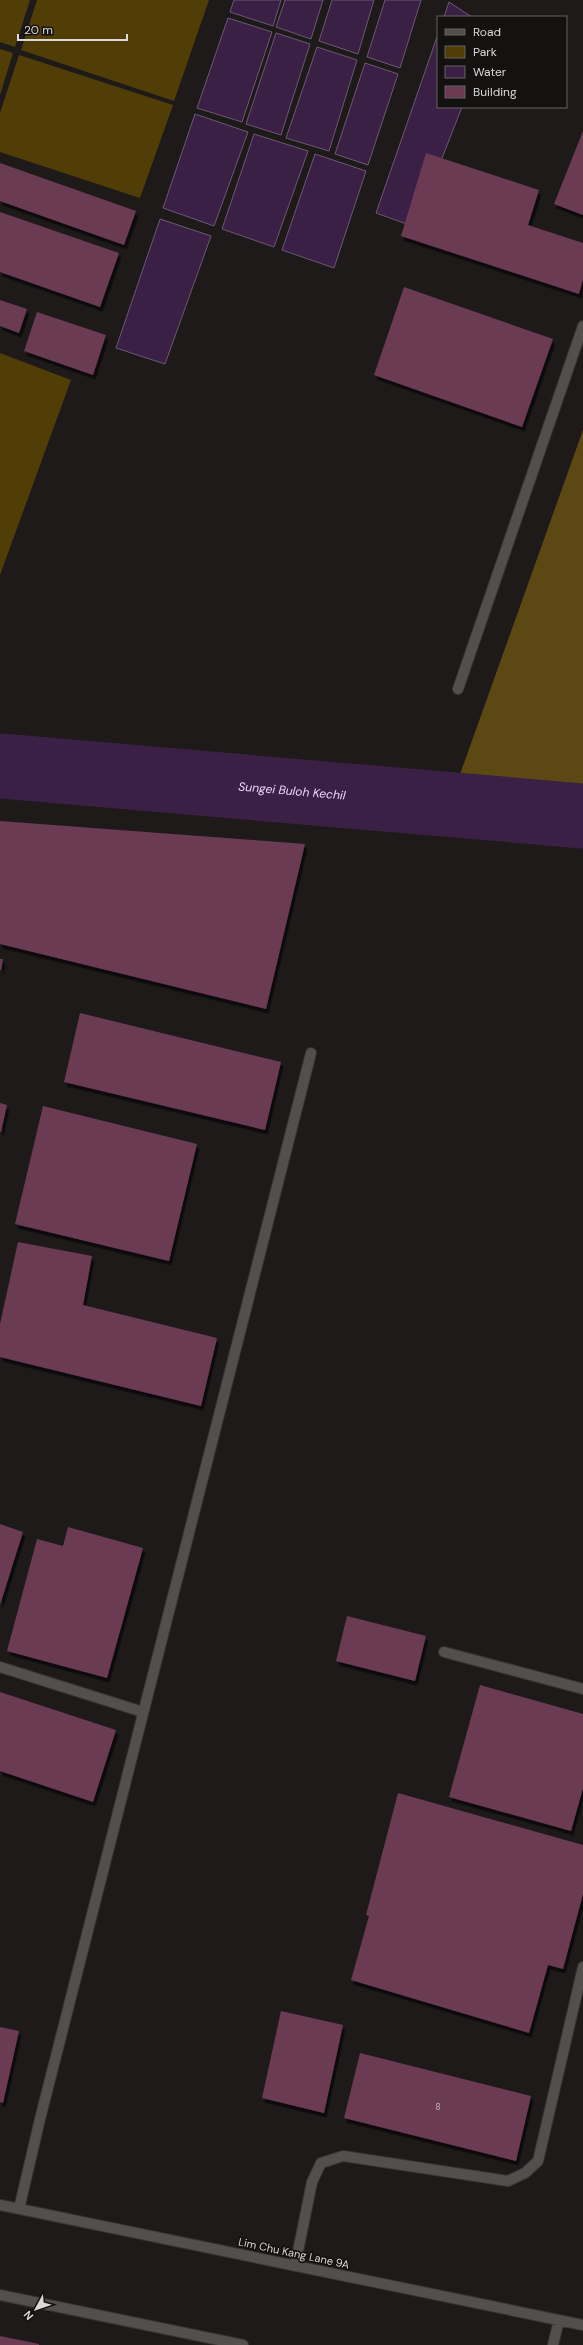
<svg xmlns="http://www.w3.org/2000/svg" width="583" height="2345" viewBox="0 0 583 2345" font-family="'DM Sans',sans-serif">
<defs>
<filter id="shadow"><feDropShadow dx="2.5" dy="4.5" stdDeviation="0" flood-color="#0009"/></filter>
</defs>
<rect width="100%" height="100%" fill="#1e1a1a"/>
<path fill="#513e07" d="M0 0H30L15 47 0 42Z
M37 0H209L174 101 21 50Z
M0 49 13 53 0 95Z
M19 55 173 105 140 198 0 152V113Z
M0 353 71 380 0 575Z"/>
<path fill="#5c4812" d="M583 430V788L459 777Z"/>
<path fill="#3b2046" stroke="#6b5872" d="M234 0H281L273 26 230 12Z
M285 0H323L311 39 276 27Z
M332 0H374L358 54 319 41Z
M385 0H421L400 68 367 57Z
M449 2 472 17H444Z
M228 18 272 32 242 122 197 108Z
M276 33 310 44 281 135 246 124Z
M438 34V107H462L415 227 376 213Z
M317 47 357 60 329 151 286 138Z
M365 63 398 74 368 165 335 154Z
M195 114 248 132 214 226 163 208Z
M254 134 308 151 274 247 222 229Z
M315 154 366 171 334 268 282 250Z
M160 219 211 236 165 364 116 348Z"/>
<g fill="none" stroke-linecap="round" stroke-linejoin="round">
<path stroke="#3b2046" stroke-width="65" id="s1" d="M0 766 583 816"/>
</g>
<path fill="#6a3a53" filter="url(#shadow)" d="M583 131V215L554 204Z
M426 153 539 190 528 225 583 243V279L579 294 401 236Z
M0 163 136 211 124 245 0 201Z
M0 212 119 253 100 307 0 272Z
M404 287 553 339 522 427 374 375Z
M0 300 27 309 19 333 0 326Z
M37 312 106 335 93 375 24 351Z
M0 821 305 844 266 1009 0 944Z
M0 959H3L1 970H0Z
M80 1013 281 1062 265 1130 64 1082Z
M0 1103 7 1105 1 1132H0Z
M43 1106 197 1144 169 1261 15 1224Z
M18 1242 92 1256 83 1305 217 1338 201 1406 0 1357V1324Z
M0 1524 23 1532 0 1605Z
M68 1527 143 1548 107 1678 7 1651 37 1539 63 1546Z
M347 1616 426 1636 415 1681 336 1661Z
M480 1685 583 1714V1788L571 1831 449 1797Z
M0 1692 116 1730 93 1802 0 1771Z
M398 1793 583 1845V1894L563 1969 548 1965 529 2033 351 1980 369 1916 366 1915Z
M281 2011 343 2025 324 2113 262 2098Z
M0 2027 19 2031 3 2103 0 2102Z
M360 2053 531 2096 516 2161 344 2118Z
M0 2336 39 2344V2345H0Z"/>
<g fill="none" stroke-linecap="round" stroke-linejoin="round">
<g stroke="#373434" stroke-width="12">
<path id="minor" d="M458 689 583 326
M444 1652 583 1689
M0 1667 143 1712
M0 2205 583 2325
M19 2209 40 2119 311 1053
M295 2266 312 2182 321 2163 343 2156 508 2181 525 2173 538 2161 583 1967
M0 2295 243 2345
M553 2345 559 2320"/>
</g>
<use href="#minor" stroke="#534f4f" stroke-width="10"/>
</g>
<g text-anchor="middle" stroke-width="3.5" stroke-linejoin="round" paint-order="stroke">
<g font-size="9" fill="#c0b1b8">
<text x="438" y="2110">8</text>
</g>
<g font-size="11" fill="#dcd9d9" stroke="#141111">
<text transform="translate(294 2253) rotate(12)" y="4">Lim Chu Kang Lane 9A</text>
</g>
<g font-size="12" font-style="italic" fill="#efd3fb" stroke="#141111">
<text dy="4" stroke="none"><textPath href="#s1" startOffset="293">Sungei Buloh Kechil</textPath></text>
</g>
</g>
<rect x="437" y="16" width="130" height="92" fill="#141111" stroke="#646161"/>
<rect x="445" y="29" width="20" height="6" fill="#534f4f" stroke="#646161"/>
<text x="473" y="36" font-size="12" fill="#dcd9d9">Road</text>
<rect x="445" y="46" width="20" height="12" fill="#513e07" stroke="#646161"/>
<text x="473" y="56" font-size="12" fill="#dcd9d9">Park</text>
<rect x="445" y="66" width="20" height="12" fill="#3b2046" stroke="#646161"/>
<text x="473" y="76" font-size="12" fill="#dcd9d9">Water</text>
<rect x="445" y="86" width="20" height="12" fill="#6a3a53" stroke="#646161"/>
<text x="473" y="96" font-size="12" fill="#dcd9d9">Building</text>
<g transform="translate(36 2309) rotate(230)" stroke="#141111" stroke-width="3" paint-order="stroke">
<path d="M0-3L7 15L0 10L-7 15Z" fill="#dcd9d9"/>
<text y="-6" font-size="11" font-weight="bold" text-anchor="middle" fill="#dcd9d9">N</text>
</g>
<path d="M18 34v6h109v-6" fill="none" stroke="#dcd9d9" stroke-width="2"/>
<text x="24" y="34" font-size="12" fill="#dcd9d9" stroke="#141111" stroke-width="3" paint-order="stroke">20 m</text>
</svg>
